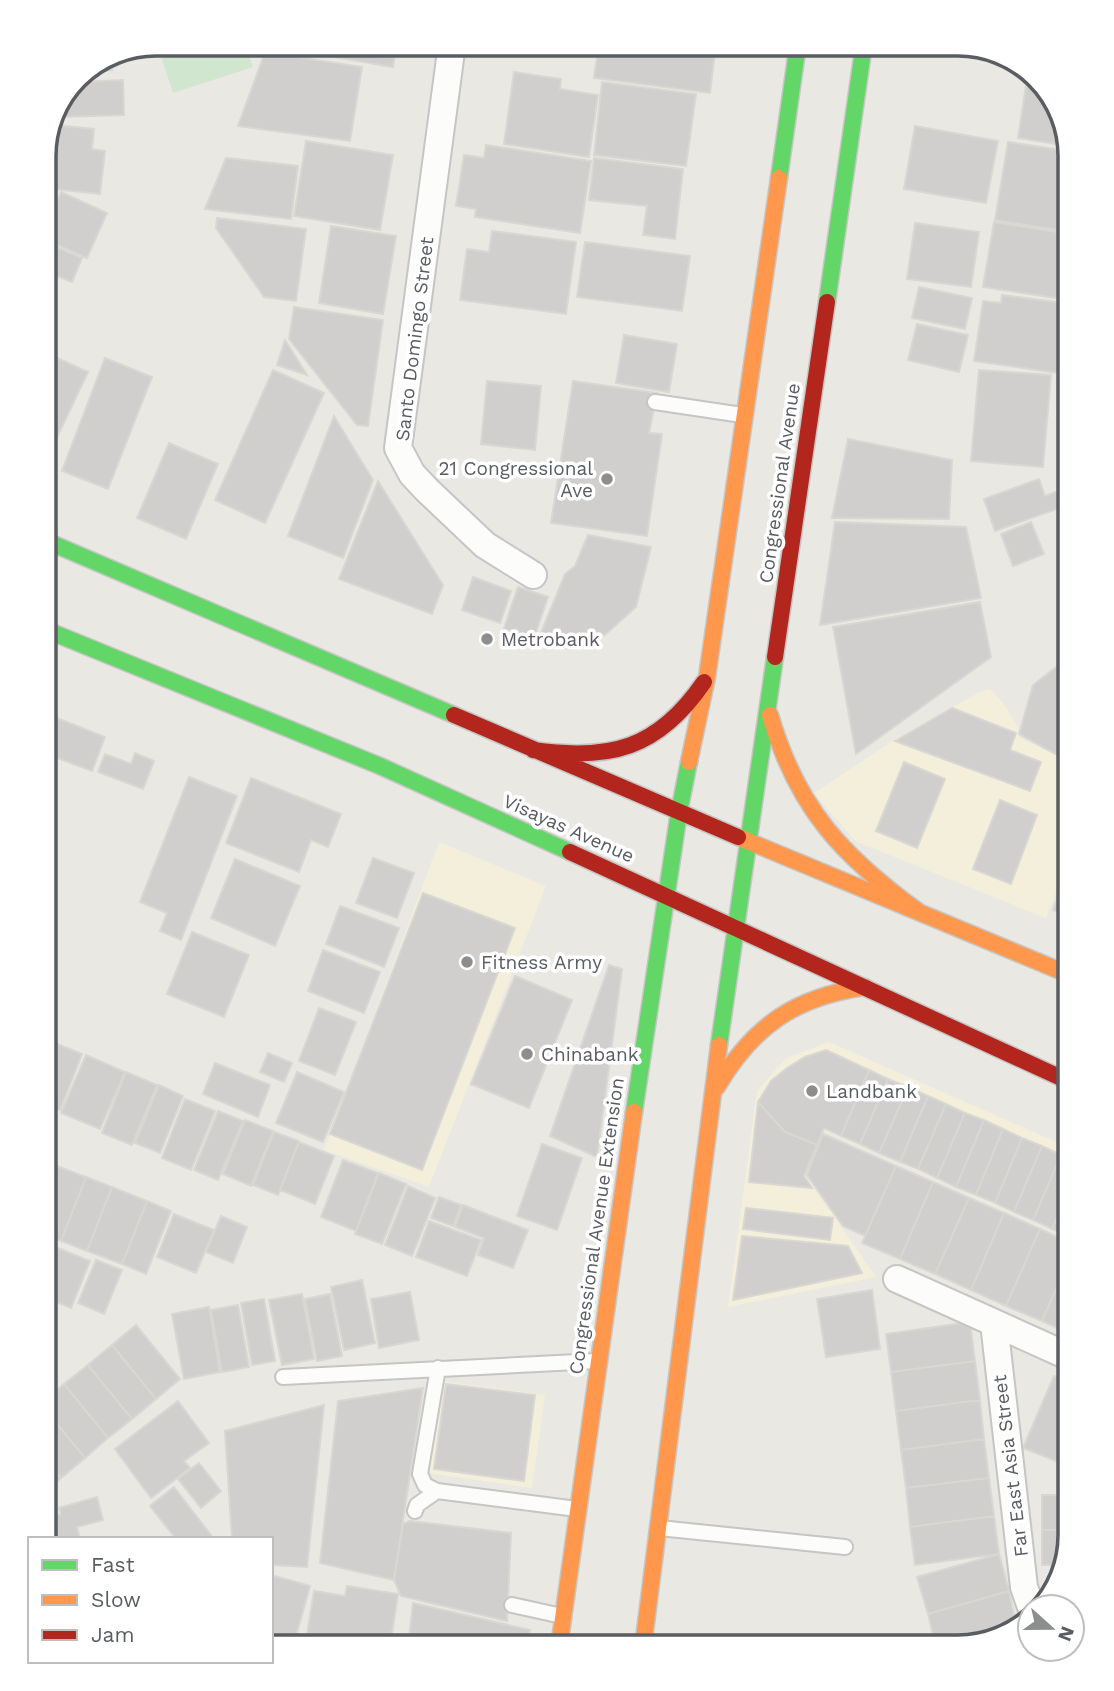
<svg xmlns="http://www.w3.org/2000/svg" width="1114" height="1691" viewBox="0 0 1114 1691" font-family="'Work Sans',sans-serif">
<rect width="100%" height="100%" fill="#e9e8e3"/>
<path fill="#f4efdb" d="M990 689 1004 704 1018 727 1019 738 1070 761V857L1046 918 855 841 814 793 895 739 978 693Z
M439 842 546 886 429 1187 324 1150Z
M829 1042 1070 1148V1238L824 1130 805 1175 876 1277 728 1307 757 1091 786 1058Z
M440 1381 545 1395 532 1488 427 1473Z"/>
<path fill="#d0e6cf" d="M157 44H245L253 67 173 93Z"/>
<path fill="#d0cfcd" stroke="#d8d7d2" stroke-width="2" d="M307 44H397L393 67 305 52Z
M599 44H716L710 93 594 78Z
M946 44H965L988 51 986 59 945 52Z
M265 52 362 67 350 141 238 126Z
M111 62 112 70 88 72Z
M514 72 561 79 560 89 598 95 589 157 504 144Z
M123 80 124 115 58 117 75 82Z
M602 82 696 94 686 166 594 155Z
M1026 86 1044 89 1055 100 1068 146 1018 138Z
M55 125 94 129 92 149 105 151 100 194 44 188V149Z
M915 126 998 141 986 203 904 189Z
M306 141 393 155 380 230 294 216Z
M1008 142 1069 151 1070 232 995 220Z
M486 145 591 161 580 233 475 217 476 209 456 206 464 155 484 158Z
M226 158 298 166 291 219 205 209Z
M594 158 683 169 675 239 643 235 647 206 589 200Z
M61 192 107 213 87 258 44 239V230Z
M217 218 306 229 296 301 264 297 216 228Z
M994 222 1070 234V300L983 287Z
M915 223 979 232 971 287 907 279Z
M331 226 396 236 383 314 319 303Z
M492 231 576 242 566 314 460 300 467 249 489 252Z
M44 242 82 258 72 282 44 271Z
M585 242 690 256 682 311 577 297Z
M919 287 972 298 965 329 912 318Z
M1002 295 1070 304V346L1066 374 974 361 983 301 1001 303Z
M294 307 383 320 368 426 357 425 289 339Z
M917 324 968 335 959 372 908 360Z
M624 335 677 344 669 392 616 383Z
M285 340 307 375 277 365Z
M44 352 88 372 44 465Z
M105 358 152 377 108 489 62 471Z
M273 370 324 393 265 523 215 500Z
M979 370 1051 375 1043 467 971 461Z
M487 381 541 386 535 450 481 444Z
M573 381 657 393 649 433 662 434 647 536 551 523Z
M334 416 373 480 343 558 288 536Z
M848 439 952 460 949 519 832 518Z
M169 443 218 464 186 539 137 518Z
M1039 479 1045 496 1063 489 1068 505 995 531 984 499Z
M378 481 443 585 432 614 339 579Z
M1070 509V546L1059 514Z
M835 522 966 527 981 598 820 625Z
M1031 522 1044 554 1013 566 1001 534Z
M588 535 651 547 636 607 605 635 570 649 538 640 565 574 575 566Z
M473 577 511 591 500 623 462 610Z
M518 587 548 597 533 641 503 631Z
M980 602 991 657 856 754 833 627Z
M1070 656V762L1019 734 1033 685Z
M952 708 1016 733 1010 750 1041 762 1030 791 895 741Z
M44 713 105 737 92 771 44 753Z
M135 753 154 761 143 789 98 772 105 754 131 764Z
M904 762 945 779 917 848 876 831Z
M189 777 237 796 181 940 160 931 167 913 140 902Z
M251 778 341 814 328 847 311 840 299 872 226 843Z
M1000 800 1037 815 1011 884 973 869Z
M373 858 414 873 397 918 356 903Z
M235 859 300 886 275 946 211 918Z
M1070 865V917L1053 910Z
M423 893 515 928 422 1170 330 1134Z
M340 906 399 928 384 967 326 944Z
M192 932 249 955 224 1017 167 994Z
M323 950 380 972 364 1013 308 991Z
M609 965 622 969 597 1157 550 1136Z
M515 976 572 1000 529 1108 471 1084Z
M319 1008 356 1022 335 1075 299 1061Z
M50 1041 82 1054 60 1110 44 1103V1056Z
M826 1050 869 1070 841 1136 824 1128 817 1145 785 1132 758 1102 771 1081 787 1068 805 1057Z
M268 1053 292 1063 284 1082 260 1072Z
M86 1055 125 1072 100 1129 61 1113Z
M215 1063 270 1085 258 1117 203 1094Z
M869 1070 888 1079 860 1144 841 1136Z
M126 1072 157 1085 132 1145 102 1133Z
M297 1072 344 1092 323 1142 276 1123Z
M888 1079 908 1087 879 1153 860 1144Z
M159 1085 183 1096 160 1153 135 1143Z
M908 1087 928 1096 900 1162 879 1153Z
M928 1096 946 1104 918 1169 900 1162Z
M185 1099 215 1111 191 1170 162 1158Z
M758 1102 785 1132 817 1145 804 1176 812 1188 749 1182Z
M946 1104 965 1113 937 1178 918 1169Z
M218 1111 243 1121 218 1180 194 1170Z
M965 1113 984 1120 956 1187 937 1178Z
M245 1120 273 1131 251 1186 223 1174Z
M984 1120 1003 1129 976 1195 956 1187Z
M1003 1129 1022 1138 995 1203 976 1195Z
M274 1132 299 1141 278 1195 253 1185Z
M823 1134 896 1166 865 1236 843 1226 807 1175Z
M1022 1138 1042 1146 1014 1212 995 1203Z
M299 1142 334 1156 315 1204 280 1190Z
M542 1144 582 1158 557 1230 517 1216Z
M1042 1146 1061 1155 1033 1220 1014 1212Z
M1061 1155 1070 1159V1186L1052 1229 1033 1220Z
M343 1160 378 1173 356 1231 321 1217Z
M44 1161 57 1166 44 1201Z
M57 1166 86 1177 61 1241 44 1234V1201Z
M896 1166 933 1182 900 1259 862 1243Z
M379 1173 406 1184 382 1244 355 1234Z
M86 1177 112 1187 87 1251 61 1241Z
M933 1182 969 1198 935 1274 900 1259Z
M408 1186 435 1198 412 1256 385 1245Z
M1070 1186V1237L1052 1229Z
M112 1187 147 1201 122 1264 87 1251Z
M439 1197 461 1205 453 1226 431 1218Z
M969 1198 1004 1213 971 1290 935 1274Z
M147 1201 171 1211 146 1274 122 1264Z
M463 1205 528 1230 513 1268 478 1255 484 1238 455 1227Z
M746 1208 833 1218 830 1240 743 1229Z
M1004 1213 1040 1229 1006 1306 971 1290Z
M174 1214 214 1230 196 1273 157 1257Z
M221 1216 247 1227 233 1263 206 1252Z
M429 1221 481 1240 467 1276 416 1257Z
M1040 1229 1070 1243V1257L1042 1321 1006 1306Z
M742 1236 848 1246 862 1273 733 1300Z
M48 1244 90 1261 71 1308 44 1297V1254Z
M1070 1257V1334L1042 1321Z
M96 1260 122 1270 104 1314 78 1303Z
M362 1280 375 1343 344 1350 331 1287Z
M872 1290 880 1349 826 1357 817 1299Z
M410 1292 419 1340 379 1348 371 1299Z
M302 1294 314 1359 282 1365 269 1300Z
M330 1294 342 1356 317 1361 305 1299Z
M264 1299 275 1361 252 1365 241 1303Z
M238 1305 249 1367 222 1372 211 1310Z
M209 1307 220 1372 184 1379 172 1314Z
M970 1322 975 1361 891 1372 886 1334Z
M136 1325 180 1379 156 1399 112 1345Z
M112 1345 156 1399 132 1419 88 1365Z
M975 1361 980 1400 896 1411 891 1372Z
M88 1365 132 1419 108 1438 64 1384Z
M1054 1376 1070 1382V1440L1061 1463 1023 1448Z
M64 1384 108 1438 85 1458 44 1408V1401Z
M446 1384 535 1395 524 1481 434 1469Z
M423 1388 394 1580 320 1563 338 1401Z
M980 1400 984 1439 901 1450 896 1411Z
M178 1401 209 1443 184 1461 190 1468 151 1498 115 1449Z
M324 1405 307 1567 271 1565V1539H232L225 1431Z
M44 1408 85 1458 61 1478 44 1457Z
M984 1439 989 1478 906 1488 901 1450Z
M1070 1440V1468L1061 1463Z
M44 1457 61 1478 44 1492Z
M199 1463 221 1491 201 1508 178 1479Z
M989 1478 994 1516 910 1527 906 1488Z
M174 1487 214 1539H176L150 1506Z
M1042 1495H1070V1530H1042Z
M97 1497 103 1520 77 1527 80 1539H45L44 1520 61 1514 59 1508Z
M994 1516 999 1554 915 1565 910 1527Z
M410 1521 511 1533 507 1621 401 1596 394 1580 403 1524Z
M1042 1530H1070L1062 1565H1042Z
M999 1554 1009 1591 928 1614 917 1577Z
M271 1575 310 1586 293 1647H271Z
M347 1586 398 1594 390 1647H305L314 1591 345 1596Z
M1009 1591 1017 1629 951 1647H936L928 1614Z
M413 1603 530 1630 527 1647H408Z
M1017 1629 1014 1632 951 1647Z"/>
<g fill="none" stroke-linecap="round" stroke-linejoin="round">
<g stroke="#c5c5c4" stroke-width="18">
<path id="lane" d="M655 402 742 415
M438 1368 420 1474 425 1485 437 1491 577 1509
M283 1377 597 1361
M415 1511 417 1505 437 1491
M659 1528 845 1547
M512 1605 562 1616"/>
</g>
<g stroke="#c5c5c4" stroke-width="30">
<path id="street" d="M452 44 398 448 412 474 427 490 485 545 533 575
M897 1279 1070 1357
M994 1323 1024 1587 1031 1607"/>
</g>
<g stroke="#c6c6c5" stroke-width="19">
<path id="fast" d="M779 178 798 44
M827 302 864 44
M44 540 454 715
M44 629 380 766 570 852
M719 1045 775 657
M634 1112 679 812 689 762"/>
</g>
<g stroke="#c6c6c5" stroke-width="19">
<path id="slow" d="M770 715C797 808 842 856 919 912
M689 762 707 677 779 178
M738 837 1070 975
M717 1087C753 1026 795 997 865 987
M559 1647 634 1112
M643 1647 719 1045"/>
</g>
<g stroke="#c6c6c5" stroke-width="19">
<path id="jam" d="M775 657 827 302
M454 715 738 837
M533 750C610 761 658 749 704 682
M570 852 1070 1082"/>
</g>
<use href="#lane" stroke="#fcfcfb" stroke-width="14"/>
<use href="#street" stroke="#fcfcfb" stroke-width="26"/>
<use href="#fast" stroke="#63d668" stroke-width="16"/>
<use href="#slow" stroke="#ff974d" stroke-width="16"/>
<use href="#jam" stroke="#b3261e" stroke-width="16"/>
</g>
<g fill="#8b8d8e" stroke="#fff" stroke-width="2.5">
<circle cx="607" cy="479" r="7"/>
<circle cx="487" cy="639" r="7"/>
<circle cx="467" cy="962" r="7"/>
<circle cx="527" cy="1054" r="7"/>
<circle cx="812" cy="1091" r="7"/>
</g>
<g text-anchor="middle" stroke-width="7" stroke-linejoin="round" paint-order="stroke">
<g font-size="19" fill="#595c61" stroke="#fff">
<text transform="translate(414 339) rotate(-83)" y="7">Santo Domingo Street</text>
<text transform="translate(779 483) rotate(-82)" y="7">Congressional Avenue</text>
<text transform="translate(569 828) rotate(24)" y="7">Visayas Avenue</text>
<text transform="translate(596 1226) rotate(-82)" y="7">Congressional Avenue Extension</text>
<text transform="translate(1010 1466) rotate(-97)" y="7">Far East Asia Street</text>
</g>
<g font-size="19" fill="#595c61" stroke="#fff" text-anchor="start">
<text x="593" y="475" text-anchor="end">21 Congressional<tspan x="593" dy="22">Ave</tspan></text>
<text x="501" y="646">Metrobank</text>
<text x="481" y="969">Fitness Army</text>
<text x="541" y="1061">Chinabank</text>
<text x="826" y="1098">Landbank</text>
</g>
</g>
<path d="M0 0H1114V1691H0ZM156 56H958A100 100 0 0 1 1058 156V1535A100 100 0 0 1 958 1635H156A100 100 0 0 1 56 1535V156A100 100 0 0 1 156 56Z" fill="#fff" fill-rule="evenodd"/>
<path fill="none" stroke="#595c61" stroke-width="3.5" d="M156 56H958A100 100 0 0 1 1058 156V1535A100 100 0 0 1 958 1635H156A100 100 0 0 1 56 1535V156A100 100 0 0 1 156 56Z"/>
<rect x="28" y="1537" width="245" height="126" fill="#ffffff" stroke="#bdbec0" stroke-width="2"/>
<rect x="42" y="1560" width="35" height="10" fill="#63d668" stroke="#bdbec0" stroke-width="2"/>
<text x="91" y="1572" font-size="21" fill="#595c61">Fast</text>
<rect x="42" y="1595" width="35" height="10" fill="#ff974d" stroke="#bdbec0" stroke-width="2"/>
<text x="91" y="1607" font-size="21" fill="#595c61">Slow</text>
<rect x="42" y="1630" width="35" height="10" fill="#b3261e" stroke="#bdbec0" stroke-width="2"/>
<text x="91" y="1642" font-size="21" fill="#595c61">Jam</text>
<g transform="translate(1051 1628) rotate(111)"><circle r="33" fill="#ffffff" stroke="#bdbec0" stroke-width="2"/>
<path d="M0-5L12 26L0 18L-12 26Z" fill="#8b8d8e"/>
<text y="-10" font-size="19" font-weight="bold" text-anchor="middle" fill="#595c61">N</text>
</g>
</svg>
